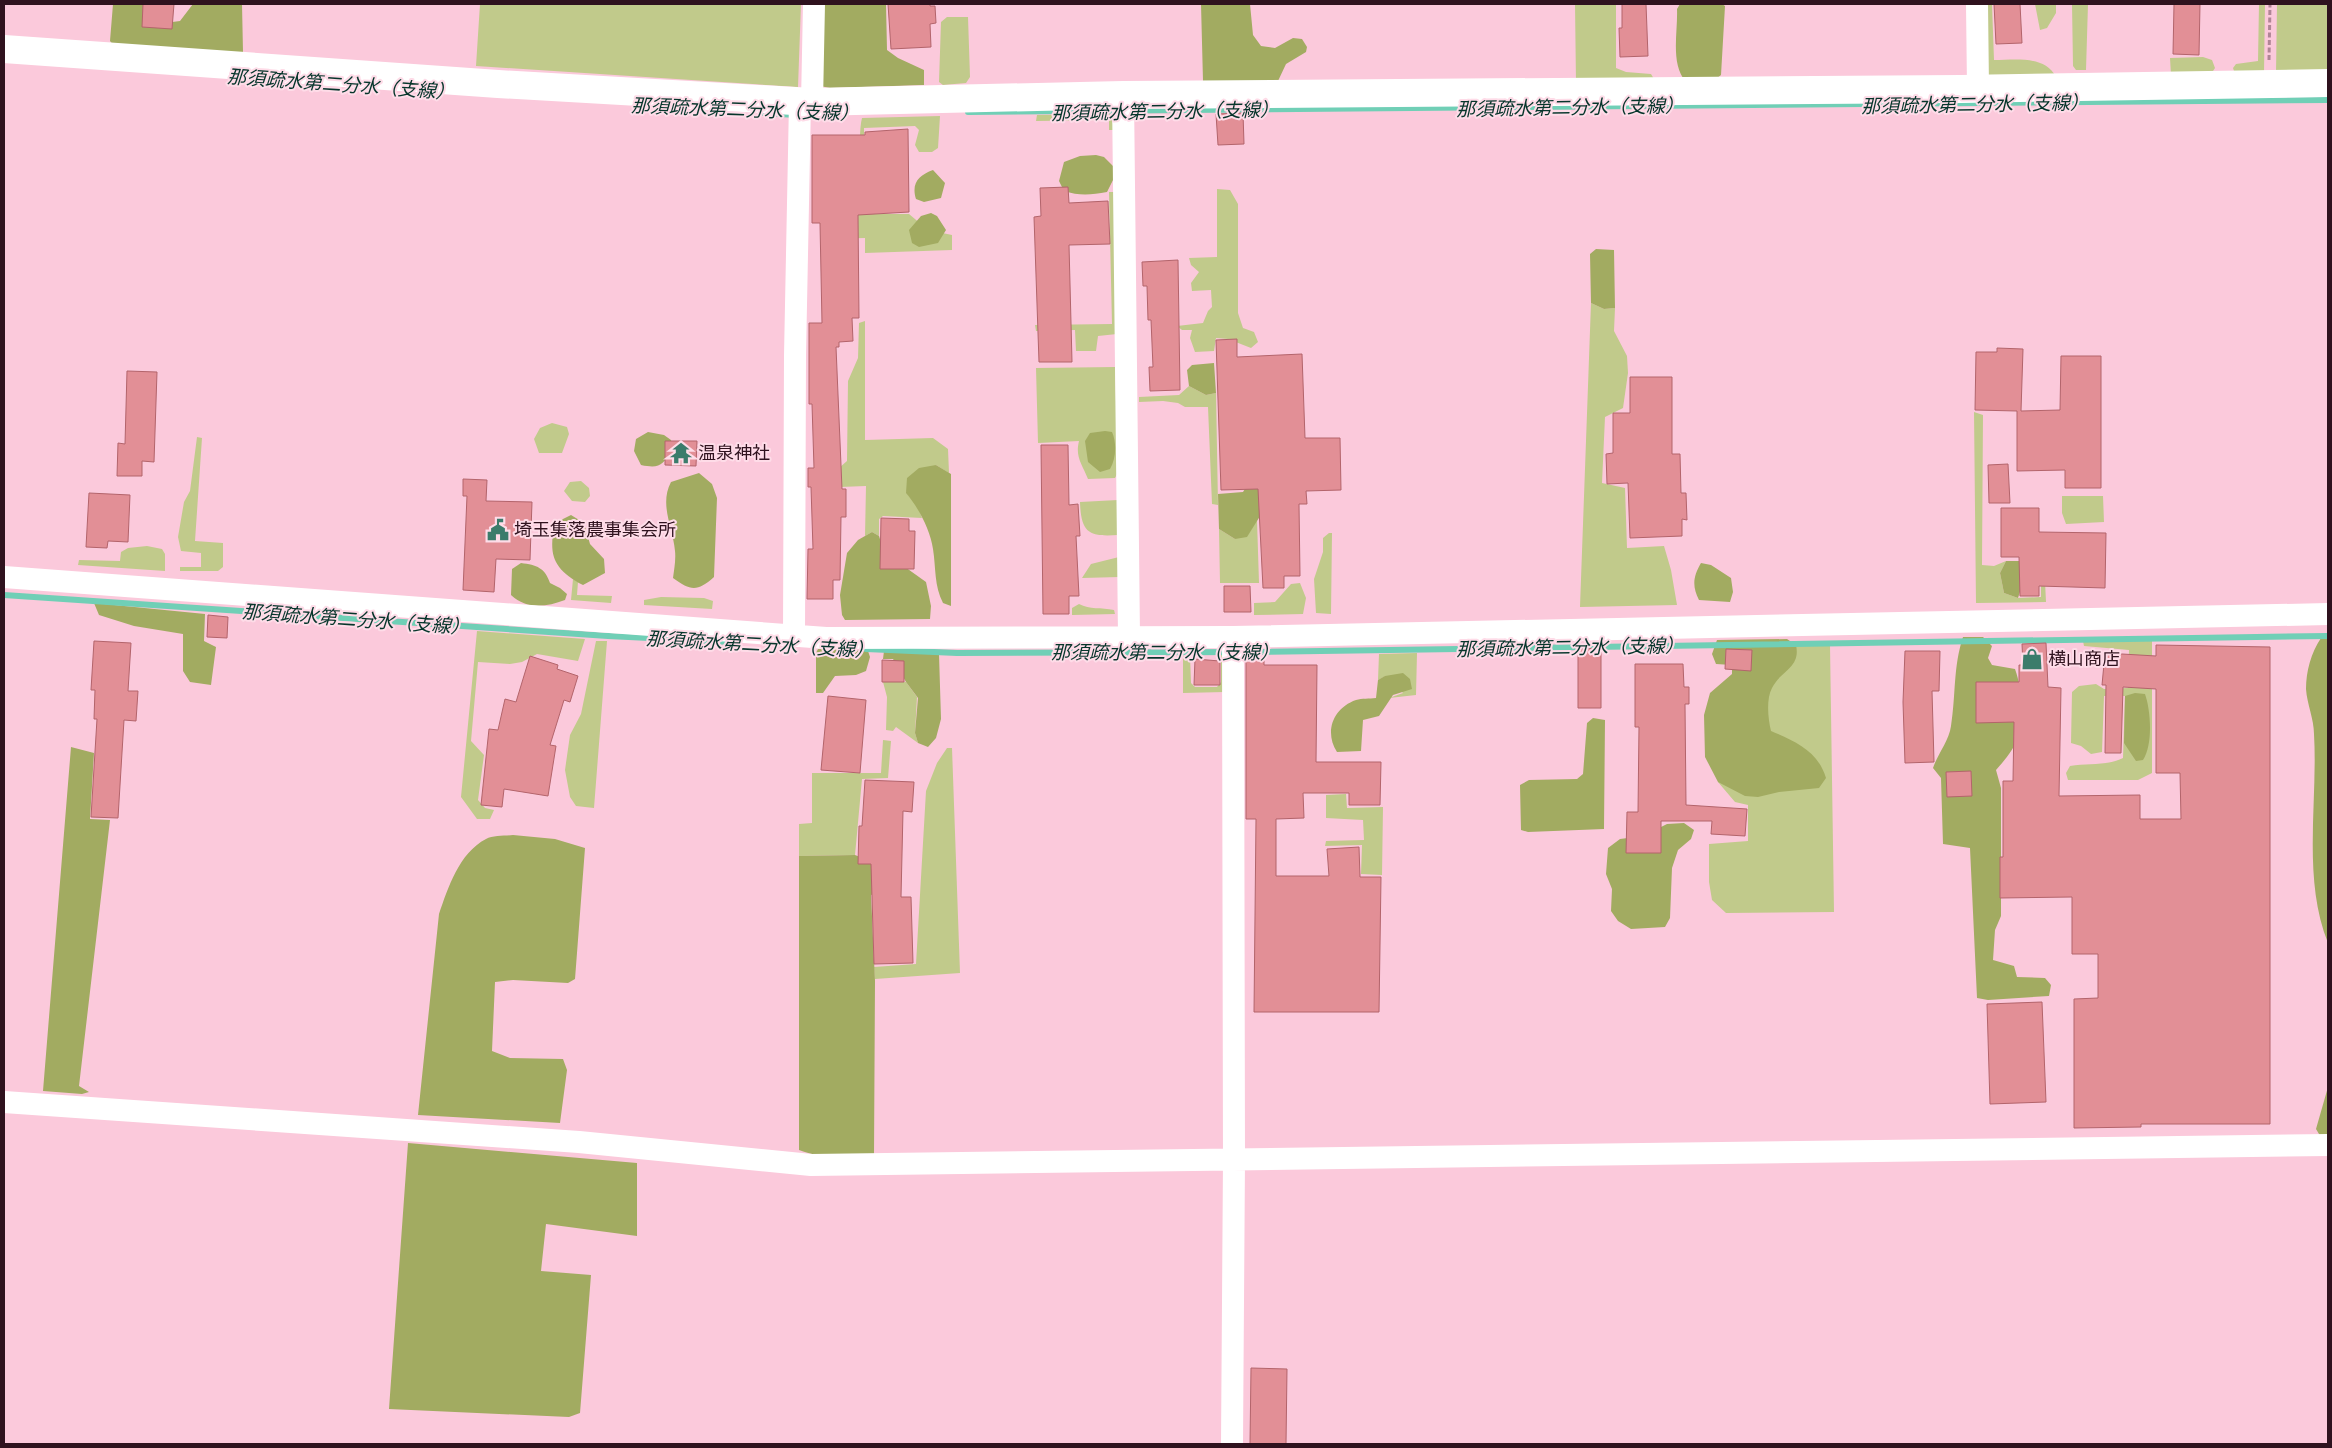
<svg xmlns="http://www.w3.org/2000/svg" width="2332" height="1448" viewBox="0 0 2332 1448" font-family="'Public Sans','Noto Sans JP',sans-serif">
<rect width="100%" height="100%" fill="#fbc9db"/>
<path fill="#c1ca8b" d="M480 4H801L798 87 476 66Z
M1575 4H1616V68L1626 72 1651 74 1654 79 1576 83Z
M1985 4H1992L1994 60C2015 60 2045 55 2056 77L1990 78 1986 71Z
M2035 4H2056V13L2047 28 2040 30Z
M2072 4H2088L2086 70H2076L2073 66Z
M2259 4H2265L2264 73 2235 74 2233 68 2236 64 2258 61Z
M2277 4H2328V71L2276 73Z
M947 17H968L970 77 966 83 943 85 939 82 941 22Z
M2203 57 2212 60 2215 68 2211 74 2171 75 2170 58Z
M1111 114 1114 130H1109V120L1036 121 1037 115Z
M940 116 938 148 932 152H919L915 145 919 130 915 126 864 128 866 214H909L928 230 952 235V250L865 253V238L825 239C835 229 847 219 855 208 863 195 857 137 862 118Z
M1217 189 1230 190 1238 204V313L1243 328 1254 332 1258 342 1251 348 1228 339 1216 338 1214 351 1195 352 1190 338 1192 330H1182L1177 326 1203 323 1208 311 1212 307 1211 290 1192 291 1191 283 1199 272 1191 265 1189 258 1217 257Z
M1109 192H1116L1117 334 1098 336 1096 351H1076L1075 330 1036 331 1035 325 1112 324Z
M1591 303 1604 309 1615 308 1614 331 1627 356 1628 373 1623 408 1605 417 1602 483 1625 488 1627 548 1664 546 1671 570 1677 605 1580 607Z
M865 321V440L933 438 948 449 949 473 936 465 906 492 918 507 922 518 883 516 879 519V536L872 532 865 536 866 486 840 487 839 468 847 461 848 381 858 358 859 323Z
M1115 367 1118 472 1115 478 1088 479C1082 464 1075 457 1079 441L1038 443 1036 368Z
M1189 386 1206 395 1216 393 1218 505 1212 504 1208 407H1185L1178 403 1163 401 1139 402V397L1179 395Z
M1974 412 1983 415 1982 565 1994 566 2006 561 2000 573 2004 593 2018 598 2041 597V560H2044L2046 602 1976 603Z
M552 423 567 427 569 434 562 453H539L534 439 540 428Z
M197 437 202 438 195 541 223 543V567L218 571H180V567H201V553L181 551 178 537 184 502 190 491Z
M581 481 589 488 590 496 585 502 572 501 564 491 570 482Z
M2062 496H2103L2104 522 2066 524 2062 513Z
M1118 500V535C1089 537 1081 533 1080 502Z
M1257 520 1259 583H1220L1219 529 1235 539Z
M1329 533H1332L1331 614 1316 613 1314 579 1323 552V538Z
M147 546 162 549 165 554V571L78 565 79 560 120 561 121 552 128 548Z
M1119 557V577L1082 578 1091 564Z
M573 579 578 582 577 595 612 596 611 603 571 600Z
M1300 583 1306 598 1303 614 1254 615V603L1275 602 1291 584Z
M661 597 704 598 713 601 712 609 644 605V600Z
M1079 604C1090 610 1101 607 1114 610L1115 614 1072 615V608Z
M477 631 585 639 578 661 537 654 522 662 510 664 478 662 471 741 484 755 478 800 485 808 494 810 490 819H477L461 797Z
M2152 640V773L2138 780H2068L2066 773 2070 766C2088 763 2106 766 2123 758L2125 696H2104L2102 752 2091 754 2081 746 2071 743 2072 692 2079 686 2096 684 2104 689 2128 688 2129 650 2084 646 2083 641Z
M596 641H607L594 808 576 806 570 797 565 770 570 735 581 714Z
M1830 645 1834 912 1726 913 1712 900 1709 882V844L1748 841V805L1735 802 1718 782 1768 781 1767 646Z
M1417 653 1416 695 1389 698 1403 693 1386 676 1378 680 1379 654Z
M1221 655 1227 656 1225 692 1183 693V656H1190L1191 683 1195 687H1217L1221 682Z
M883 682H906L917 697 915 733 918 743 896 727 893 731 886 730 887 697Z
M883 740 891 741 888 778 862 779 855 855 799 856V824L812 823V773H881Z
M947 748H952L960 973 875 979 874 967 916 964 926 791 937 763Z
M1346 794 1347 808 1383 807 1382 875 1361 874 1362 845 1325 846 1326 841 1364 840 1363 820 1326 818V795Z"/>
<path fill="#a2ab61" d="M113 4H147L157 24 180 21 193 4H242L243 52 234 55 115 47 110 41Z
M818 4H886L887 50 898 58 924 70V85L830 88 820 86Z
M1201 4H1250L1253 35 1261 46 1275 48 1293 38 1302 39 1307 47 1306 52 1286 64 1278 81H1203Z
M1680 4H1722L1725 6 1721 75 1711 83 1686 82C1670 64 1678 32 1677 9Z
M1096 155 1104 157 1114 167V178L1107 192C1091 195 1079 196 1064 191L1059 181 1064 162 1080 156Z
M933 170 945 183 941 198 924 202 916 199C911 183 919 175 933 170Z
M931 213 937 216 946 230 938 243 919 247 912 243 909 230 921 216Z
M1596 249 1614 250 1615 308 1604 309 1591 303 1590 254Z
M1214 363 1216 393 1206 395 1189 386 1187 370 1192 365Z
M1105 431 1112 432C1117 443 1116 459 1110 469L1100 472 1088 462 1085 441 1090 433Z
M648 432 664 435 671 440 673 450C662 465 660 469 641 465L634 451 636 439Z
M936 465 951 474V606L943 603C934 586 936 568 933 549 930 529 918 507 906 493L907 478 919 468Z
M699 473 712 484 717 498 714 577C697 592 691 591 673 578 674 570 676 560 675 551 673 527 659 505 671 482Z
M1265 480 1262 513 1247 537 1235 539 1219 529 1218 494 1243 492 1249 482Z
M571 515 584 523 590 544 604 559 605 573 583 585C553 569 548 555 555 523Z
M872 532 879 536 884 552 926 582 931 606 930 619 845 620 842 615 840 595 847 553 858 540Z
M2006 561H2035L2023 582 2018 598 2004 593 2000 573Z
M521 563C537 565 545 568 550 583L560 588 567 594 565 600C546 607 527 610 511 595L512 569Z
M1701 563 1711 565 1731 578 1733 592 1730 602 1699 600C1692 586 1693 577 1701 563Z
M94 603 205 614 204 641 216 647 211 685 190 682 183 671V634L134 626 99 615Z
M1963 637H1983L1992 646 1988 658 1992 665 2015 669C2022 688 2023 713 2019 734 2016 747 2005 760 1996 770L2001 788V916L1995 930 1993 960 2014 966 2017 977 2045 978 2051 985 2049 996 1988 1000 1977 998 1970 848 1943 844 1941 778 1933 768C1938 753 1949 741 1951 726 1956 695 1953 667 1963 637Z
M2321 638H2328V943C2302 878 2318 802 2314 734 2314 719 2307 704 2306 689 2306 671 2311 653 2321 638Z
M1787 639 1796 645C1801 668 1781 670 1772 688 1766 699 1768 719 1771 731 1795 741 1818 751 1826 778L1819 788 1779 792 1758 797 1745 796 1718 782 1705 757 1704 715 1710 693 1732 674V665L1716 664 1712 654 1717 640Z
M818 649 868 651 870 657 866 671 856 675 835 676 823 693H816V653Z
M884 651 939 654 941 719 936 738 928 747 918 743 915 733 918 698 906 682 893 659H883Z
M1403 673 1410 679 1412 689 1393 695 1379 716 1363 720 1361 751 1337 752C1324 732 1333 708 1356 700 1362 698 1369 699 1376 698L1378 680 1385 676Z
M2135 693 2145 694C2151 711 2153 745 2143 760L2136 761 2124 743 2125 696Z
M1593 718 1605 720 1604 829 1528 832 1521 830 1520 785 1529 780 1577 779 1583 774 1587 723Z
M71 747 94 753 90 819 110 820 79 1086 89 1092 82 1094 43 1091Z
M1684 823 1694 830 1691 839 1678 850 1672 868 1670 918 1665 927 1631 929 1618 921 1611 911 1612 889 1606 874 1608 848 1620 839 1643 836 1667 824Z
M513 835 555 839 585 848 575 979 568 983 513 980 495 982 492 1051 510 1058 563 1059 567 1070 560 1123 418 1115 439 914C448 888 459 853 486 839 493 835 505 836 513 835Z
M855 855 878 864 886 890 871 895 875 981 874 1155C850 1157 822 1159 799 1150V856Z
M2328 1087V1140L2322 1139 2316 1129Z
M408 1143 637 1163V1236L546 1224 541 1271 591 1275 580 1413 569 1417 389 1409Z"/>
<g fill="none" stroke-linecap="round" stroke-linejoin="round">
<path stroke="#70cfb6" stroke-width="6" d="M968 112 2328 100
M763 113 796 115
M4 595 608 636 731 642
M866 649 957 653 1252 652 2328 636"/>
</g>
<path fill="#e28f96" stroke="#b3646b" d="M143 4H174L172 29 142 27Z
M888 4H930V6H935L936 23 930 24 931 47 891 49Z
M1622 4H1646L1648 56 1620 57 1619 28H1622Z
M1994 4H2020L2022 43 1996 44Z
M2174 4H2200L2199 55 2173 54Z
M1243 113 1244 144 1218 145 1216 114Z
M908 129 909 212 858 215 859 318H852L853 341 839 342V347H836L842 489H846V517H841L840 580H833V599H807L808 549H813L811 487H808V468H814L812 404H809V323H822L820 223H812V135H865V132Z
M1068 187 1069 203 1108 201 1110 244 1069 245 1072 362H1039L1034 217 1041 216 1040 188Z
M1178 260 1180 390 1150 391 1149 367H1153L1151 320H1148L1147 286H1143L1142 262Z
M1237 339V357L1302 354 1305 438H1340L1341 490 1306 491 1307 504H1299L1300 576H1284V588H1263L1258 489 1221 490 1216 340Z
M1997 348 2023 349 2021 411 2060 410 2061 356H2101V488H2065V470L2017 471V411L1975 410 1976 352H1997Z
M127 371 157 372 154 462 142 461V476H117L118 443 125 444Z
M1630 377H1672V454H1680L1681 493H1686L1687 520 1682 519V536L1630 538 1628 483 1607 484 1606 454 1613 453V413H1630Z
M665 441H697L696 466 665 465Z
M1041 445H1068L1069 505 1078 504 1080 536H1076L1079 596H1069V614H1043Z
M2008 464 2010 503H1989L1988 465Z
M463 479 487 480 486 501 532 502 530 560 496 559 494 592 463 590 467 496H463Z
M89 493 130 495 128 542 108 541 107 548 86 547Z
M2001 508H2039V532L2106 533 2105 588 2039 586V596H2020L2019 557H2001Z
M881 518 909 519V531H915L914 569H880Z
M1224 586H1250L1251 612H1224Z
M208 615 228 617 227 638 207 637Z
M94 641 131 643 128 691H138L136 721 124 720 118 818 91 817 97 719H94L95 690H91Z
M2046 643 2048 687 2061 688 2059 796 2140 795V819H2181L2180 773H2156V689L2123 687 2121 753H2105L2106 685H2102L2105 653 2156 656V645L2270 647V1124H2141V1127L2074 1128V999L2098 998V954H2072V897L2000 898V857H2003V781H2013L2014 722 1976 723V682H2019V665H2023L2022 644Z
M1601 648V708H1578V649Z
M1726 649 1752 650 1751 671 1725 669Z
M1905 651H1940L1939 691H1932L1934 762 1905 763 1903 702Z
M530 656 558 665 557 669 578 676 570 702 564 700 550 745 556 746 548 796 504 789 502 807 481 805 489 729 498 730 505 699 516 702Z
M1195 659 1220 661V685H1194Z
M882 660 904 661V682H882Z
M1264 660V665H1317L1316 762H1381L1380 805H1349V793H1303L1304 818 1276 819V876H1329L1327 849 1359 847 1360 877H1381L1379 1012H1254L1256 819H1246V661Z
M1635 664H1683L1684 687H1689V704H1685L1686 805 1747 809 1745 836 1711 834 1712 821H1661V853H1626L1627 812H1638L1639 727H1635Z
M828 696 866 700 860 773 821 770Z
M1971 771 1972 796 1947 797 1946 772Z
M865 780 914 782 912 812 903 811 901 897H911L913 963 874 964 871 864H858L859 826H862Z
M2042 1002 2046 1102 1990 1104 1987 1004Z
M1251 1368 1287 1369 1286 1444H1250Z"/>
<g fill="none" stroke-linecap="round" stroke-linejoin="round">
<path stroke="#b08696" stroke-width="3" stroke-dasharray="5 2.5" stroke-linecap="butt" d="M2269 60 2270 4"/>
<path stroke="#fff" stroke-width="22" d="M1977 4 1978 88
M1123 95 1129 637
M812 102 814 4
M4 577 826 638 1233 637 2328 614
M794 636 795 356 800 102
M4 1102 579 1142 811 1165 2328 1145
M1232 1444 1234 1159 1233 637"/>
<path stroke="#fff" stroke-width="28" d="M4 49 498 84 812 102 1123 95 1961 89 2328 83"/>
</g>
<defs>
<g id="temple-bare" transform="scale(1.725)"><path d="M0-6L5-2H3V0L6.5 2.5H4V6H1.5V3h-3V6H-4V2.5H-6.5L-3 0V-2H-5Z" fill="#3b7c6b" stroke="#fedce8" stroke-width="2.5" paint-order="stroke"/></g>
<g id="civic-bare" transform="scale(1.725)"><path d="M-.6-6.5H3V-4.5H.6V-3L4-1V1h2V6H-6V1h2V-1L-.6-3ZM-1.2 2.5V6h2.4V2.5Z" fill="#3b7c6b" stroke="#fedce8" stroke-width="2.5" paint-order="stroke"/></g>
<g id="shop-bare" transform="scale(1.725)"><path d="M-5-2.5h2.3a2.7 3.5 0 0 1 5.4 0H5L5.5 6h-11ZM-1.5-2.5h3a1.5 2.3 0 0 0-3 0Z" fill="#3b7c6b" stroke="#fedce8" stroke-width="2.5" paint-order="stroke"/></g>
</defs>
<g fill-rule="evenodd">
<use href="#temple-bare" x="681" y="453"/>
<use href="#civic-bare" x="498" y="530"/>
<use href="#shop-bare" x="2032" y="659"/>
</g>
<g text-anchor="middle" stroke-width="4" stroke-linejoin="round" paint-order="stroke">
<g font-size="18" fill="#2f121e" stroke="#fedce8" text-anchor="start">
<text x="698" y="459">温泉神社</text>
<text x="514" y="536">埼玉集落農事集会所</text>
<text x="2048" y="665">横山商店</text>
</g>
<g font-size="19" font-style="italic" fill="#06352b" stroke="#fedce8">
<text transform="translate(341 84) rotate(4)" y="7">那須疏水第二分水（支線）</text>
<text transform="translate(1975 104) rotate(-1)" y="7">那須疏水第二分水（支線）</text>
<text transform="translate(1570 107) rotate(-1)" y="7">那須疏水第二分水（支線）</text>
<text transform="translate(745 109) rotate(2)" y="7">那須疏水第二分水（支線）</text>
<text transform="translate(1165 111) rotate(-1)" y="7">那須疏水第二分水（支線）</text>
<text transform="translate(356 619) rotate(4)" y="7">那須疏水第二分水（支線）</text>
<text transform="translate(760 644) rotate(3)" y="7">那須疏水第二分水（支線）</text>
<text transform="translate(1570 647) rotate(-1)" y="7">那須疏水第二分水（支線）</text>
<text x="1165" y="659">那須疏水第二分水（支線）</text>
</g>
</g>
<rect width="2332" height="1448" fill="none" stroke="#2f121e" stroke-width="10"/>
</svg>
